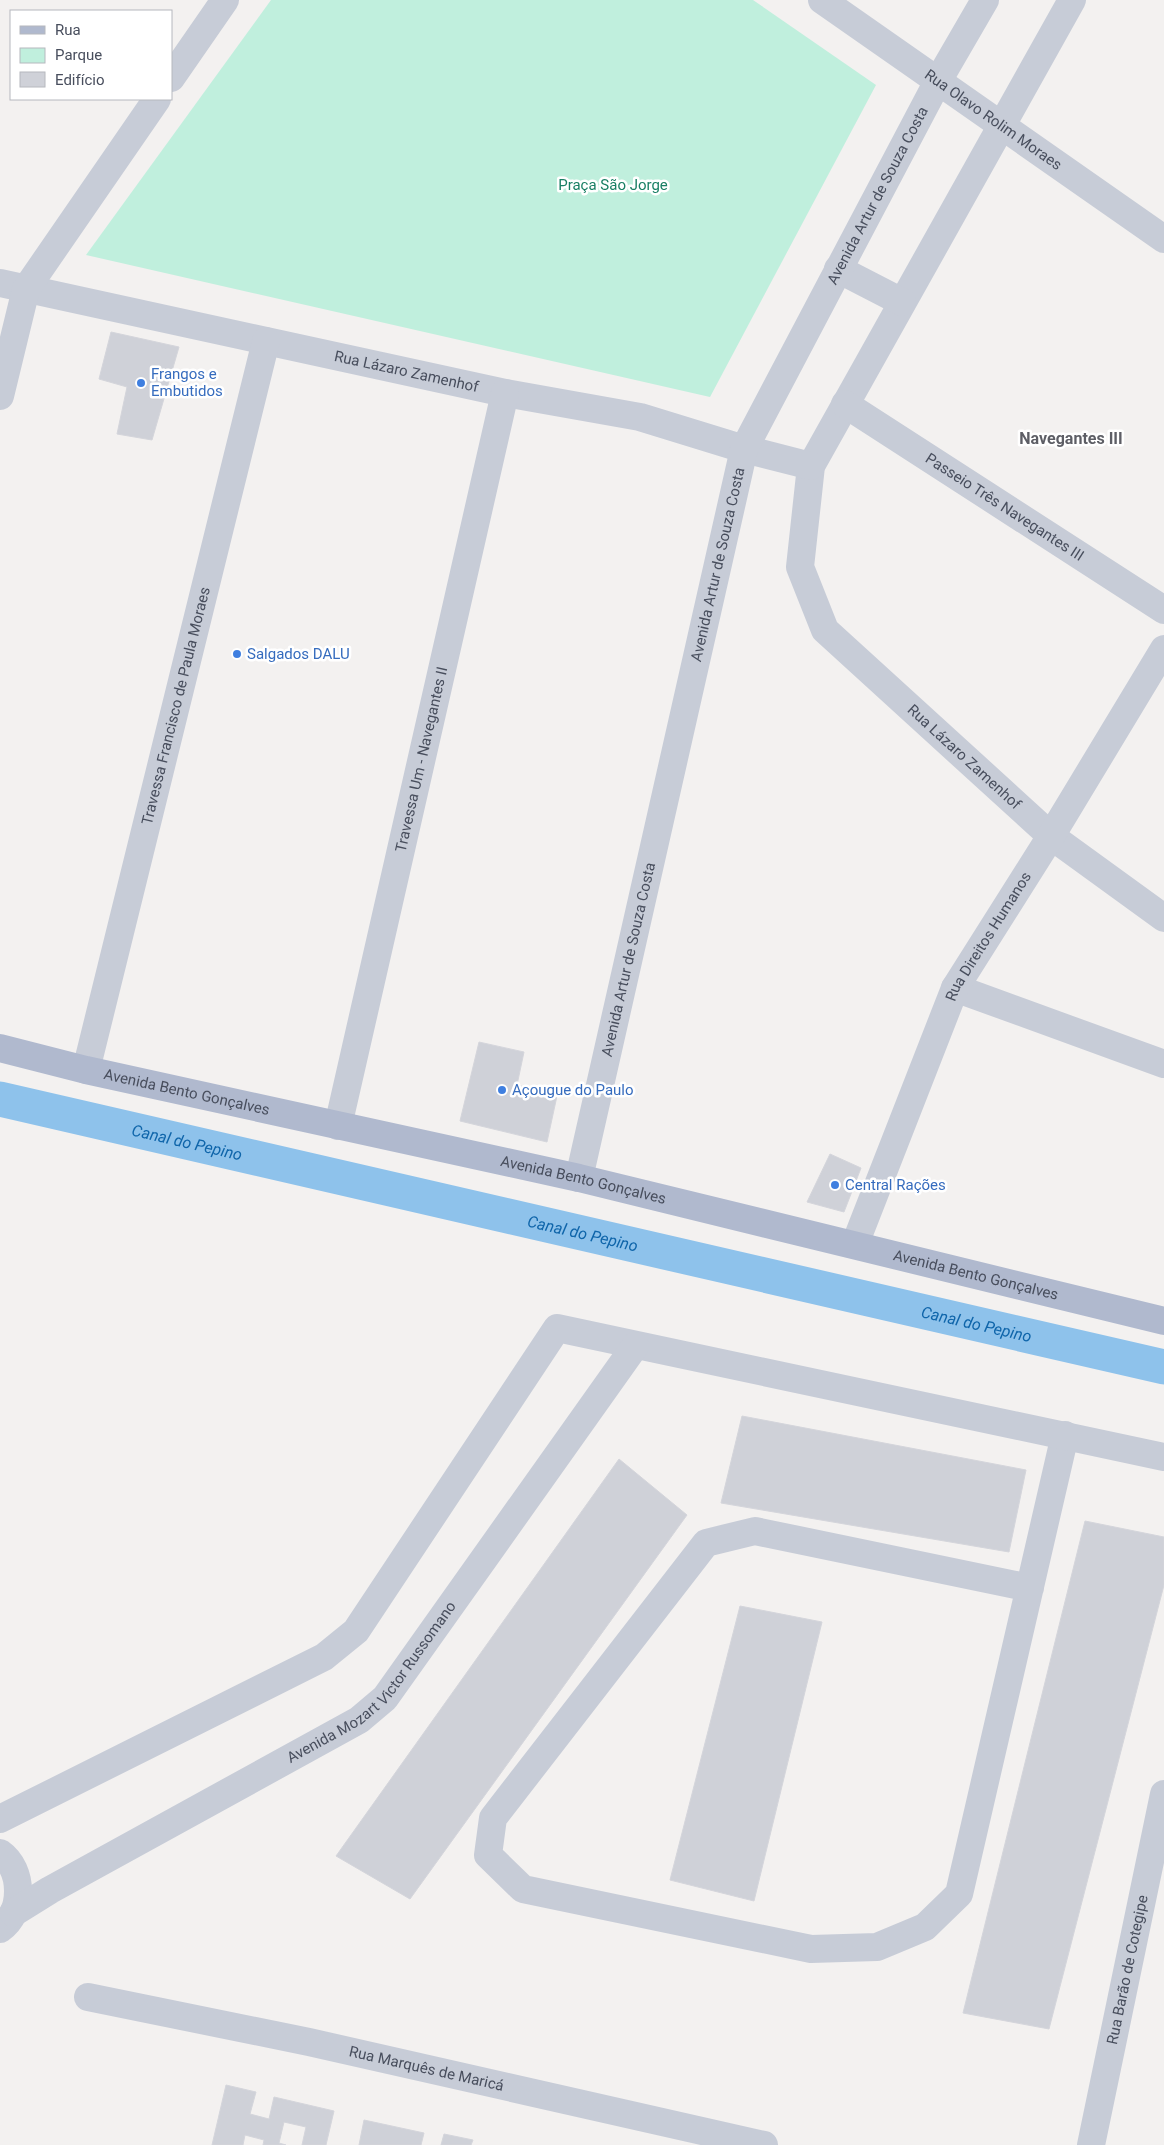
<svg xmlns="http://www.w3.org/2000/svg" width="1164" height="2145" viewBox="0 0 1164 2145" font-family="Roboto,sans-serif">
<rect width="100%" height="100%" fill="#f3f1f0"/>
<path fill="#c0efdd" d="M271 0H753L876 85 710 397 86 255Z"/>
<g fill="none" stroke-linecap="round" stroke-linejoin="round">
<path stroke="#8ec2eb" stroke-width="35" id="s1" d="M0 1099 1164 1367"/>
</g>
<path fill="#cfd1d8" stroke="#d4d5db" d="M111 332 179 347 152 440 117 434 127 387 99 379Z
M479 1042 524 1052 517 1085 557 1096 547 1142 460 1121Z
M830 1154 861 1168 844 1212 807 1202Z
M742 1416 1026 1470 1009 1552 721 1503Z
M619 1459 687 1515 410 1899 336 1856Z
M1085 1521 1164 1537V1585L1049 2029 963 2013Z
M740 1606 822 1622 754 1901 670 1880Z
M226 2085 256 2092 250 2114 269 2119 274 2097 334 2111 326 2145H302L306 2127 284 2122 279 2143 286 2145H263L264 2140 245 2135 243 2145H212Z
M364 2120 424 2133 421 2145H359Z
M444 2134 473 2140 471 2145H441Z"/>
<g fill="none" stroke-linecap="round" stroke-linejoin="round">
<g stroke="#c7ccd7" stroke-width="28">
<path id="s2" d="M822 0 1164 239"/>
<path id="s3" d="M1072 0 811 466 800 567 825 630 1051 836 1164 918"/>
<path d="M171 78 225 0"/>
<path d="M838 269 902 302"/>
<path id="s4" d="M0 283 505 393 640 417 744 449 811 466"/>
<path d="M0 396 26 289 157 99"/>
<path id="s5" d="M845 404 1164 610"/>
<path d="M955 988 1164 1064"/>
<path id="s6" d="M86 1070 266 341"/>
<path id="s7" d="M338 1126 505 393"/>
<path id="s8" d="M579 1178 744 449 938 81 985 0"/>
<path id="s9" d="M855 1244 955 988 1051 836 1164 649"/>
<path d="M1030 1588 755 1531 706 1543 493 1818 488 1855 523 1889 811 1949 877 1947 925 1927 959 1894 1065 1435"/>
<path d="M0 1819 324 1657 356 1631 557 1328 1164 1457"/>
<path d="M0 1853C24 1870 24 1912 0 1929"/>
<path id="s10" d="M13 1913 50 1890 359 1720 385 1698 635 1346"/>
<path id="s11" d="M88 1997 309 2042 764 2145"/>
<path id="s12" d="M1091 2145 1164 1794"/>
</g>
<path stroke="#b0b9ce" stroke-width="28" id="s13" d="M0 1048 86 1070 579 1178 1164 1321"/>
</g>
<g fill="#3f7fe0" stroke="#fff" stroke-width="2">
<circle cx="141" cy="383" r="5"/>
<circle cx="237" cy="654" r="5"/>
<circle cx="502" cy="1090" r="5"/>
<circle cx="835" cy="1185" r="5"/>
</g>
<g text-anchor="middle" stroke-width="5" stroke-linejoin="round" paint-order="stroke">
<g font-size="15" fill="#484e5d" stroke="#fff">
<text dy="5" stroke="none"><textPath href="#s2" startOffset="209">Rua Olavo Rolim Moraes</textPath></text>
<text dy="5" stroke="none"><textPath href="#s8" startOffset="1034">Avenida Artur de Souza Costa</textPath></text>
<text dy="5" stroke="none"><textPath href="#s4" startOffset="416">Rua Lázaro Zamenhof</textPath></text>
<text dy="5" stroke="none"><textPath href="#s5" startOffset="190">Passeio Três Navegantes III</textPath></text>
<text dy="5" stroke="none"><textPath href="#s8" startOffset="629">Avenida Artur de Souza Costa</textPath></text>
<text dy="5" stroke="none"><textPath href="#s6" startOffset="375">Travessa Francisco de Paula Moraes</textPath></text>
<text dy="5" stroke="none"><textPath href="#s3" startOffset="892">Rua Lázaro Zamenhof</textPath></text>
<text dy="5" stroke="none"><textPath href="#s7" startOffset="376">Travessa Um - Navegantes II</textPath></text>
<text dy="5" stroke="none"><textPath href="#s9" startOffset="336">Rua Direitos Humanos</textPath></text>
<text dy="5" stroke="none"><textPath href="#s8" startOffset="224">Avenida Artur de Souza Costa</textPath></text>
<text dy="5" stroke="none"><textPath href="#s13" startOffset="192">Avenida Bento Gonçalves</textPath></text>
<text dy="5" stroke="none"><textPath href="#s13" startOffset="598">Avenida Bento Gonçalves</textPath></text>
<text dy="5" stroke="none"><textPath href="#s13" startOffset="1002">Avenida Bento Gonçalves</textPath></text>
<text dy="5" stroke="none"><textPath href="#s10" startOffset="431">Avenida Mozart Victor Russomano</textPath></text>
<text dy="5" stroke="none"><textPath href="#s12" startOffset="179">Rua Barão de Cotegipe</textPath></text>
<text dy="5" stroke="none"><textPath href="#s11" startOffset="346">Rua Marquês de Maricá</textPath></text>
</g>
<g font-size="15" fill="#197f64" stroke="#fff">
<text x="613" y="190">Praça São Jorge</text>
</g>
<g font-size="15" fill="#366cbe" stroke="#fff" text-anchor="start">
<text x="151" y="379">Frangos e<tspan x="151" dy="17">Embutidos</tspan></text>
<text x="247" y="659">Salgados DALU</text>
<text x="512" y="1095">Açougue do Paulo</text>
<text x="845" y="1190">Central Rações</text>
</g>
<g font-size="16" font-weight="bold" fill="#5d5e65" stroke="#fff">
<text x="1071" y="444">Navegantes III</text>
</g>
<g font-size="16" font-style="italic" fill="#0f65aa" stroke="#fff">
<text dy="6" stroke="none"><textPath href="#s1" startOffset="192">Canal do Pepino</textPath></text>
<text dy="6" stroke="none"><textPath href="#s1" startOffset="598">Canal do Pepino</textPath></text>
<text dy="6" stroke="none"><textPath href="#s1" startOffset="1002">Canal do Pepino</textPath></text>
</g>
</g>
<rect x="10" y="10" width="162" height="90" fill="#ffffff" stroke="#b6b8be"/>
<rect x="20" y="26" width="25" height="8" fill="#b0b9ce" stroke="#b6b8be"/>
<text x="55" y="35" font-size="15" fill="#484e5d">Rua</text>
<rect x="20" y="48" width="25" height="15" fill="#c0efdd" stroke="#b6b8be"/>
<text x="55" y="60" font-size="15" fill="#484e5d">Parque</text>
<rect x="20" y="72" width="25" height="15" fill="#cfd1d8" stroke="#b6b8be"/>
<text x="55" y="85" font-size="15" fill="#484e5d">Edifício</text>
</svg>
